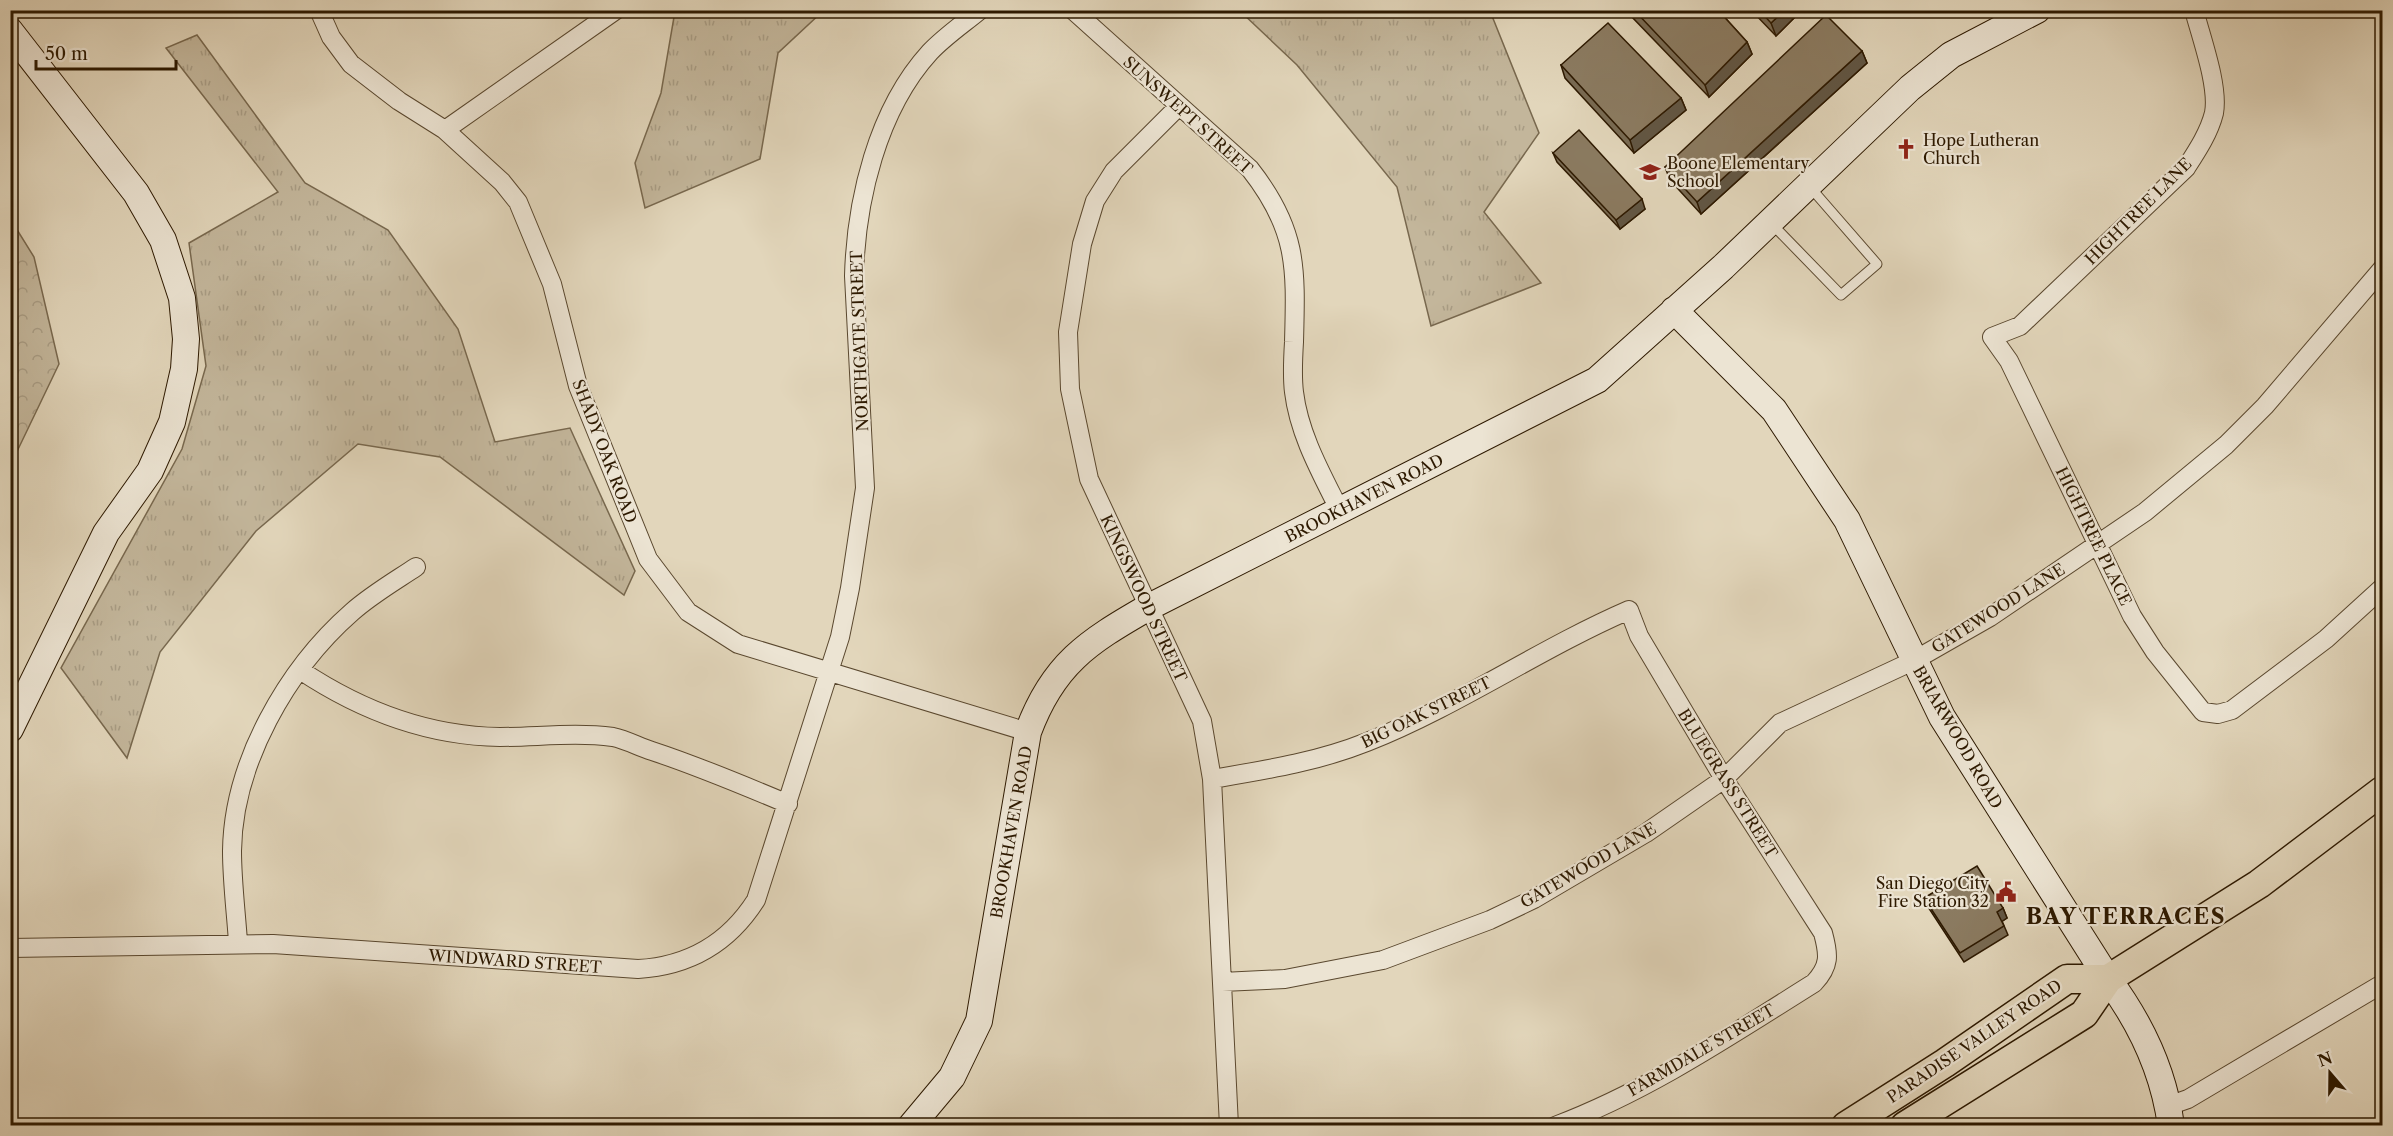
<svg xmlns="http://www.w3.org/2000/svg" width="2393" height="1136" viewBox="0 0 2393 1136" font-family="'Libre Caslon Text',serif">
<defs>
<pattern id="grass-tufts" width="24" height="20" patternUnits="userSpaceOnUse" patternTransform="scale(1.5)"><rect width="24" height="20" fill="#c3b69b"/><path d="M3 7l-1-3M5 7V3M7 7l1-3M15 17l-1-3M17 17v-4M19 17l1-3" fill="none" stroke="#a89c84"/></pattern>
<pattern id="forest-crowns" width="20" height="18" patternUnits="userSpaceOnUse" patternTransform="scale(1.5)"><rect width="20" height="18" fill="#c3b69b"/><path d="M2 6a3 3 0 1 1 6 0M12 15a3 3 0 1 1 6 0" fill="none" stroke="#a89c84"/></pattern>
</defs>
<rect width="100%" height="100%" fill="#e2d6bb"/>
<filter id="stains"><feTurbulence type="fractalNoise" baseFrequency=".00333" numOctaves="4"/><feColorMatrix values="0 0 0 0 .2 0 0 0 0 .09 0 0 0 0 .02 0 0 0 .5 -.17"/></filter>
<radialGradient id="worn" r=".72"><stop offset=".6" stop-color="#630" stop-opacity="0"/><stop offset="1" stop-color="#630" stop-opacity=".3"/></radialGradient>
<path fill="url(#grass-tufts)" stroke="#78684e" stroke-width="1.5" d="M675 11H823L778 53 760 159 645 208 635 163 661 93Z
M1240 11H1490L1539 133 1484 212 1541 283 1431 326 1397 187 1297 65Z
M197 35 305 183 388 230 458 329 495 442 570 428 635 571 624 595 440 457 358 444 256 531 160 652 127 758 61 668 182 449 206 366 189 243 278 192 166 48Z"/>
<path fill="url(#forest-crowns)" stroke="#78684e" stroke-width="1.5" d="M11 220 34 257 59 364 11 464Z"/>
<g fill="none" stroke-linecap="round" stroke-linejoin="round">
<g stroke="#5a482f" stroke-width="11">
<path id="lane" d="M1770 222 1841 295 1877 264 1810 187"/>
</g>
<g stroke="#5a482f" stroke-width="20">
<path id="street" d="M319 10 331 37 351 64 399 101 445 130 502 182 518 202 552 284 578 386 648 559 688 612 738 644 1028 732
M1073 10 1250 169C1298 230 1296 268 1294 342 1293 358 1292 376 1294 392 1299 434 1321 473 1340 511
M2194 10C2201 37 2219 86 2214 113 2209 133 2197 151 2186 168L2020 326 1992 337 2009 361 2132 616 2155 652 2203 712 2218 714 2232 710 2326 639 2382 588
M1179 106 1114 171 1095 201 1082 244 1068 332 1070 389 1089 479 1202 721 1212 779 1229 1126
M445 130 616 10
M300 670C360 710 426 736 500 737 537 737 576 732 613 737 627 740 639 747 652 751 698 766 743 785 788 804
M1212 779C1265 770 1317 762 1367 742 1458 706 1539 649 1629 610L1639 636 1724 779 1823 933C1829 955 1830 966 1814 983 1731 1035 1648 1091 1555 1126
M238 942C236 912 232 881 232 851 233 763 287 669 352 612 371 595 395 581 416 567
M10 948 273 944 638 969C689 966 728 944 756 900L840 637 850 588 865 488 854 276C856 201 877 110 930 52 944 37 963 24 980 10
M1222 982 1285 979 1383 960 1490 920 1534 899 1646 833 1724 779 1780 723 1913 661 1990 617 2145 512 2226 445 2265 406 2382 269
M2168 1106 2188 1099 2382 984"/>
</g>
<g stroke="#2d1900" stroke-width="28">
<path id="secondary" d="M10 31 136 193 163 240 182 298 186 339 184 369 172 422 150 471 106 533 10 729
M1674 310 1774 410 1847 520 1942 717 2108 979C2140 1022 2164 1072 2171 1126
M911 1126 952 1077 979 1021 1028 732C1053 664 1088 642 1147 608L1597 380 1723 267 1910 88 1951 55 2037 10"/>
</g>
<g stroke="#2d1900" stroke-width="31">
<path id="primary" d="M1846 1126 1945 1063 2067 979H2108
M1905 1126 2084 1014 2108 979 2259 884 2382 791"/>
</g>
<use href="#lane" stroke="#ece4d3" stroke-width="9"/>
<use href="#street" stroke="#ece4d3" stroke-width="18"/>
<use href="#secondary" stroke="#ece4d3" stroke-width="26"/>
<use href="#primary" stroke="#e2d6bb" stroke-width="28"/>
</g>
<path fill="#786a53" stroke="#2d1900" stroke-width="1.5" d="M1630 10H1718L1747 42 1752 54 1709 97 1632 17Z
M1751 10H1802L1776 36Z
M1862 51 1867 63 1701 214 1670 180 1665 167Z
M1561 65 1681 98 1686 110 1634 153 1565 78Z
M1553 153 1645 209 1620 229 1557 162Z
M1924 898 2003 908 2007 918 2002 921 2008 935 1964 962 1928 907Z"/>
<path fill="#615644" stroke="#2d1900" stroke-width="1.5" d="M1785 10H1802L1776 36 1771 23Z
M1747 42 1752 54 1709 97 1705 85Z
M1862 51 1867 63 1701 214 1697 202Z
M1681 98 1686 110 1634 153 1630 140Z
M1642 199 1645 209 1620 229 1616 220Z
M2003 908 2007 918 2001 922 1997 912Z"/>
<path fill="#8b7b61" stroke="#2d1900" stroke-width="1.5" d="M1634 10H1718L1747 42 1705 85Z
M1759 10H1785L1771 23Z
M1826 15 1862 51 1697 202 1665 167Z
M1608 23 1681 98 1630 140 1561 65Z
M1579 130 1642 199 1616 220 1553 153Z
M1977 866 2003 908 1997 912 2004 926 1960 953 1924 898Z"/>
<defs>
<g id="church-bare" transform="scale(1.62)"><path d="M-1.2-6h2.4v3.5h3.3v2.4h-3.3V6h-2.4V-.1h-3.3v-2.4h3.3Z" fill="#8f2418" stroke="#ece4d3" stroke-width="2.5" paint-order="stroke"/></g>
<g id="school-bare" transform="scale(1.62)"><path d="M0-5L7-2L0 1L-7-2ZM-4 1L0 2.5L4 1V4Q0 6-4 4Z" fill="#8f2418" stroke="#ece4d3" stroke-width="2.5" paint-order="stroke"/></g>
<g id="civic-bare" transform="scale(1.62)"><path d="M-.6-6.5H3V-4.5H.6V-3L4-1V1h2V6H-6V1h2V-1L-.6-3ZM-1.2 2.5V6h2.4V2.5Z" fill="#8f2418" stroke="#ece4d3" stroke-width="2.5" paint-order="stroke"/></g>
</defs>
<g fill-rule="evenodd">
<use href="#church-bare" x="1906" y="149"/>
<use href="#school-bare" x="1650" y="172"/>
<use href="#civic-bare" x="2006" y="892"/>
</g>
<g text-anchor="middle" stroke-width="4.5" stroke-linejoin="round" paint-order="stroke">
<g font-size="16" fill="#2d1900" stroke="#ece4d3">
<text transform="translate(1188 115) rotate(42)" y="6">SUNSWEPT STREET</text>
<text transform="translate(2138 211) rotate(-45)" y="6">HIGHTREE LANE</text>
<text transform="translate(859 341) rotate(-92)" y="6">NORTHGATE STREET</text>
<text transform="translate(605 451) rotate(69)" y="6">SHADY OAK ROAD</text>
<text transform="translate(1364 498) rotate(-27)" y="6">BROOKHAVEN ROAD</text>
<text transform="translate(2094 536) rotate(64)" y="6">HIGHTREE PLACE</text>
<text transform="translate(1144 598) rotate(65)" y="6">KINGSWOOD STREET</text>
<text transform="translate(1998 608) rotate(-32)" y="6">GATEWOOD LANE</text>
<text transform="translate(1426 712) rotate(-26)" y="6">BIG OAK STREET</text>
<text transform="translate(1958 737) rotate(60)" y="6">BRIARWOOD ROAD</text>
<text transform="translate(1728 783) rotate(58)" y="6">BLUEGRASS STREET</text>
<text transform="translate(1011 832) rotate(-80)" y="6">BROOKHAVEN ROAD</text>
<text transform="translate(1588 865) rotate(-30)" y="6">GATEWOOD LANE</text>
<text transform="translate(515 961) rotate(4)" y="6">WINDWARD STREET</text>
<text transform="translate(1974 1041) rotate(-34)" y="6">PARADISE VALLEY ROAD</text>
<text transform="translate(1701 1050) rotate(-30)" y="6">FARMDALE STREET</text>
</g>
<g font-size="16" fill="#2d1900" stroke="#ece4d3" text-anchor="start">
<text x="1923" y="146">Hope Lutheran<tspan x="1923" dy="18">Church</tspan></text>
<text x="1667" y="169">Boone Elementary<tspan x="1667" dy="18">School</tspan></text>
<text x="1989" y="889" text-anchor="end">San Diego City<tspan x="1989" dy="18">Fire Station 32</tspan></text>
</g>
<g font-size="22" font-weight="bold" letter-spacing="1.5" fill="#2d1900" stroke="#ece4d3">
<text x="2126" y="924">BAY TERRACES</text>
</g>
</g>
<rect width="2393" height="1136" fill="none" stroke="#e2d6bb" stroke-width="36"/>
<rect x="12" y="12" width="2369" height="1112" fill="none" stroke="#2d1900" stroke-width="3"/>
<rect x="18" y="18" width="2357" height="1100" fill="none" stroke="#2d1900" stroke-width="1.5"/>
<g transform="translate(2330 1073) rotate(340)" stroke="#ece4d3" stroke-width="4.5" paint-order="stroke">
<path d="M0-4.5L10 22L0 15L-10 22Z" fill="#2d1900"/>
<text y="-9" font-size="16" font-weight="bold" text-anchor="middle" fill="#2d1900">N</text>
</g>
<path d="M36 60v9h140v-9" fill="none" stroke="#2d1900" stroke-width="3"/>
<text x="45" y="60" font-size="18" fill="#2d1900" stroke="#ece4d3" stroke-width="4.5" paint-order="stroke">50 m</text>
<rect width="100%" height="100%" filter="url(#stains)"/>
<rect width="100%" height="100%" fill="url(#worn)"/>
</svg>
